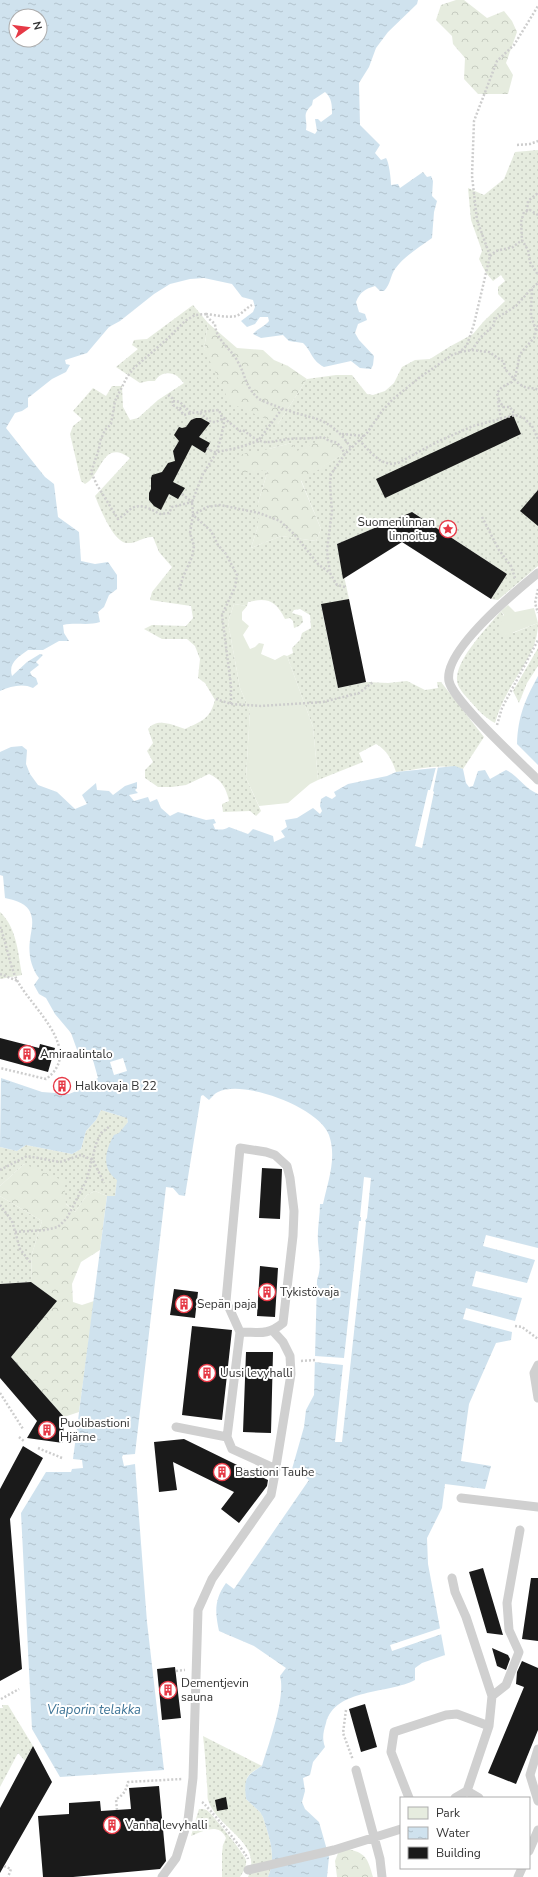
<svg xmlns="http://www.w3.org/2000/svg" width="538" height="1877" viewBox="0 0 538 1877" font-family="'Nunito Sans',sans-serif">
<defs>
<pattern id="grass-dots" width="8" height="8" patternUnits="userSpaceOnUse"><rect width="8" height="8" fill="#e6ecdf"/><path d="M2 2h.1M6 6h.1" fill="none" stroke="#c6cbc0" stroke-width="1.8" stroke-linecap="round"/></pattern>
<pattern id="forest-crowns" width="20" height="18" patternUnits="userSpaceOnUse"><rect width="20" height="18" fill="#e6ecdf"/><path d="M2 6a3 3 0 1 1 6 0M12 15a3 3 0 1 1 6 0" fill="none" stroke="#c6cbc0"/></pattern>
<pattern id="water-ripples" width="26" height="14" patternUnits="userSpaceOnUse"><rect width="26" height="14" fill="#cfe2ee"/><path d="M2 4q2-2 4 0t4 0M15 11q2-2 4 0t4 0" fill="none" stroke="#b2c2cd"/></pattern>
</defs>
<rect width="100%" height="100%" fill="#fff"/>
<path fill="url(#grass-dots)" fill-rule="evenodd" d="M538 150V566L498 600 491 599 507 574 412 512 337 544 349 599 321 605 338 688 366 682 388 683 407 681 425 690 438 688 437 682H441L484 737 463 769C442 763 418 769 396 772 392 760 387 750 376 744L359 753 363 762 318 780 313 727 287 656 293 653 292 648 300 640 302 633 311 628 310 615 300 609 294 610 292 613 302 616 303 622 299 626 294 628 293 621 290 618 285 619C276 601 268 597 248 602L247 606 234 604 228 622 240 688 250 711 246 778 261 811 256 816 250 811 223 812 222 804 229 801C226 788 222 780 209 774L186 785 172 787H158L145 778V770L153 762 147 751 153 743 148 729C157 717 173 725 185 729 202 721 210 719 215 700L205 683 198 678 200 659 195 646 187 639H162L144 629 152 625 186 626 193 618 191 606 150 600 152 592 172 567 159 552 153 537C144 536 136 544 127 543 113 542 100 508 95 496L130 458C102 438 102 475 85 484L81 481 70 434 73 426 82 419 73 411 93 388 106 396 112 386H122L123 407 130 420 138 418 158 400 184 383C181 381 180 378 177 376 170 371 159 373 155 381H148L140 383 116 367 138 349 132 345 134 340 147 339 193 305 208 323 204 349 278 424 307 379 336 375H352L367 394 373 395 385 391 394 383 402 367 415 360 430 359 449 347 473 334 484 321 505 301 498 294V287L505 281 501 275 493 281 486 273 479 259 482 251 471 220 468 188 484 195 504 179 515 152ZM291 443 296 451 346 452 301 480 321 529 316 541 281 536 251 548 258 526V503L268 470 269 449Z
M501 611 513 633 538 623C538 650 520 669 508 692 502 702 498 713 495 723 485 718 477 709 470 701 464 694 456 687 457 677 459 656 487 628 501 611Z
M538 648V666L527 683 519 703 513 691Z
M0 912C17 928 18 953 22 975L0 979Z
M101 1110 127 1118 128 1122 126 1125 115 1196H107L95 1191 87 1195 75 1212 24 1164 0 1186V1147L17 1151 26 1145 72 1154 81 1149 86 1131 96 1120Z
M0 1196 42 1221 32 1254 31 1282 0 1284Z
M2 1705H8L33 1746 25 1761 18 1753 0 1787V1708H3Z
M203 1736 262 1766C243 1777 246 1778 246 1799L260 1812 263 1817C269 1837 277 1856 268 1877H248C264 1842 217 1829 208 1800 207 1796 208 1790 207 1785 206 1769 205 1752 203 1736Z
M199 1809C203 1809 205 1809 208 1811 213 1815 245 1855 246 1860 247 1865 243 1873 240 1877H222V1853L223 1845 226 1838C219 1822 203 1831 191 1836Z"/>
<path fill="url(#forest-crowns)" d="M456 0H464L487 18 504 11 512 21 517 32 506 63 513 75 508 94H478L464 79 465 58 453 44 452 36 436 20 441 5Z
M208 323 237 348 263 350 274 360 288 366 307 379 278 424 230 403 204 349Z
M344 429 346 452 301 481 321 529 316 541 281 536 251 548 258 526V503L268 470 240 473 238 455 269 449 291 443 297 451Z
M24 1164 64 1181 66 1204 75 1212 87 1195 95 1191 107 1196 100 1250 81 1262 72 1284 73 1302 82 1305 94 1301 79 1412 64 1417 11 1357 56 1301 31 1282 32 1254 42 1221 0 1196V1186Z
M346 1849C366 1852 368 1859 373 1877H337L335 1861 338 1853Z"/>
<path fill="#e6ecdf" d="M234 604 247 606 242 612V620L249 626 243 635 250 649 255 647 259 643 264 644 261 654 275 660 284 655 287 656 313 727 318 780 310 784 288 803 259 806 246 778 250 711 240 688 228 622Z
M508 605 515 612 534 608 538 623 504 636 496 632 504 615 501 611Z"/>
<path fill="url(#water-ripples)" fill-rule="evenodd" d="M0 0H418L417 4 388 32 376 48 369 67 359 83 360 125 380 145 375 153 381 160 386 158C389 162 391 179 391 185L398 184 400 188 423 172 427 177 431 176 433 181 432 196 437 201 434 212 432 238C420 247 404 256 395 269 390 276 391 284 384 291H380L375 286C365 289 360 292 356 302L359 312 365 314 367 320 358 324 355 333 359 340 374 356 373 365 371 369 360 368 351 361 324 367C311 360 313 353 303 343L289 341 283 335 261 338 253 334C258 328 264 327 269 321L268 317H260L255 324 247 327 241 321 253 312 255 307 253 300 242 297 232 284 204 278 190 279 170 284 154 294 120 321 109 327 87 353 65 360 66 364 70 365 66 372 52 379 28 398V407L22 411 15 413 6 428 45 477 54 484 58 517 79 532 81 561 95 564 108 562 117 575V589L109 595 104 607 98 612 100 622C88 626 76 622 63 625L64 633 69 641H59L43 650H28C18 657 8 663 12 676L27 662 40 654 43 655 36 662 39 665 30 672 32 676 36 678 38 684 33 688C23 683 11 686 0 691ZM16 16H40V40H16ZM325 92C332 98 332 105 332 114L321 122 318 119H315L317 131 315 134 306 130C308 118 301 115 312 105L313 100Z
M538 676V765L517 744C518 716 525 700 538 676Z
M22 746 27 750 26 764 30 774 38 785 57 792 75 809 87 804 82 795 96 783 97 790 109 791 113 795 125 786 137 782V788L135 790 138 793 129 795 134 801 148 797 150 802 157 799 161 808 170 816 178 812 206 820 214 819 216 823 213 824 215 829C221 830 224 830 229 827L248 834 253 829 273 836 274 842 285 837 281 831 287 827 285 820 297 818 313 808 320 814 322 811 320 806 321 799 326 796 332 799 336 796 334 792 348 784 387 776 396 772 455 766 463 769 466 783 469 787 473 786 478 771 485 770 490 779 506 770C518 776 525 789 538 794V1248L486 1235 483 1246 535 1260 527 1283 476 1271 472 1286 522 1298 515 1321 466 1308 463 1319 512 1332 511 1340 496 1343 469 1404 461 1461 491 1466 485 1489 445 1484 442 1508 427 1538 428 1564 445 1655 422 1663 415 1668V1680C389 1694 335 1688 326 1723 323 1733 322 1738 325 1747L313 1762 310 1775 303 1778 305 1791 302 1802 305 1809 319 1822 329 1857 327 1877H268C277 1856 269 1837 263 1817L260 1812 246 1799C244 1779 245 1776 262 1766 269 1743 286 1697 280 1676L286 1668 254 1646 219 1631C215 1612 214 1600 226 1583L234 1589 309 1480 292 1469 304 1427 306 1410 314 1395 317 1280C322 1267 319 1255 318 1242 317 1230 320 1217 320 1204H323C328 1181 337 1158 329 1135 320 1108 244 1079 218 1092 215 1093 212 1097 209 1100L203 1095 201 1096 185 1196 179 1195 173 1188 166 1187 135 1454 123 1455 122 1457 124 1466 135 1464 147 1622 164 1770 60 1777 32 1729 21 1513 46 1472H71L72 1469 83 1468 82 1460 73 1459 107 1196H115L117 1180C101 1168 105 1151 114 1135L119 1133 128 1122 127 1118 101 1110 96 1120 86 1131 81 1149 72 1154 26 1145 17 1151 0 1147 1 1078 42 1092 69 1094 86 1087V1084L98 1078 93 1060 80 1058 71 1033 55 1014 46 998 39 994 34 985 39 978C31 968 28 953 30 940 31 930 35 920 29 910 24 902 13 900 5 898L3 876 0 875V752L11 747ZM123 1058 127 1071 114 1075 110 1062Z"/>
<path fill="#fff" d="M436 767H438L433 791 434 792 422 848 415 846 428 790H430Z
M364 1177 371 1178 367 1218 365 1221 366 1222 342 1442H335L343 1365 314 1362 315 1356 344 1358 359 1221H361V1217H360Z
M441 1628 442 1634 392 1651 390 1645Z"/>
<path fill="#1a1a1a" d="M513 415 521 434 385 498 376 479Z
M196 418H201L210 423 199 437 210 443 205 453 192 445 173 482 185 488 178 499 169 494 161 510 154 506 149 500V493L151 489V478L152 475 162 472 168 463 175 461 173 451 179 441 174 435 179 427 182 428 186 427 191 420Z
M538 490V526L520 511Z
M412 512 507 574 491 599 402 542 343 579 337 544Z
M349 599 366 682 338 688 321 604Z
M0 1038 39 1048 40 1044 55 1048 48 1072 0 1059Z
M262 1168 282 1169 280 1219 259 1218Z
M260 1266 278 1268 275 1317 257 1316Z
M31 1282 57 1301 11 1357 64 1417 63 1443 27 1438 37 1421 0 1378V1284Z
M174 1289 198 1292 195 1318 170 1315Z
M192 1326 232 1330 222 1420 182 1415Z
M246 1352H273L271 1433 243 1432Z
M184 1439 268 1480 267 1486 239 1523 221 1509 234 1492 173 1462 177 1490 159 1492 154 1442Z
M23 1446 43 1458 10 1519 22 1669 0 1681V1489Z
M483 1568 503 1635 487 1633 469 1572Z
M531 1578H538V1641L522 1639Z
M492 1648 508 1655 510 1659 506 1670 497 1666Z
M522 1661 538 1668V1730L516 1784 488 1773 524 1687 516 1684 517 1672Z
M175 1667 181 1718 162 1720 157 1669Z
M365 1704 377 1747 361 1752 349 1709Z
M33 1746 52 1782 0 1873V1808Z
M159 1786 166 1861 160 1869 73 1877H43L38 1816 69 1814V1803L100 1801 101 1811 131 1809 129 1788Z
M226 1797 228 1809 217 1811 215 1800Z"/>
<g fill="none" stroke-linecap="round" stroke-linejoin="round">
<path stroke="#cdcdcd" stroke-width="2.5" stroke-dasharray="2 2" stroke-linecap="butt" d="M517 145 530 144 538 141
M527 211 528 201 538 193
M538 215 530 210 524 212 521 222 522 240 528 250 530 262 538 275
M490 256 496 251 513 247 522 240
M206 314C215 315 228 318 236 316 242 314 246 308 252 305
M536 330 531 316 532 288 538 283
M472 350 489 352 504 362 505 369C510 374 518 385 525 387 530 389 533 387 538 390
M460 352 472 350 481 337 493 326 495 319 516 306 532 288
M168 395 172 398 173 405 179 409 185 406
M499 400 503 407H510L515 415
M173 401 180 402 191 413 219 410 224 422 223 429 217 452 203 474 192 502 193 515 190 533 194 546 192 557 183 577 179 590
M179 409 184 415 191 413
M200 413 211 422H216L224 418 240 431 243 430C265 447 264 442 289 439 300 438 312 439 323 437 335 446 335 436 345 454
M501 419 498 402 499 400 497 393 502 387 512 382 515 378 520 354 534 338 538 325
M342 434 364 436
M359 440 372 454 381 461 390 464 398 463 439 441 473 426 515 415 524 418 532 426 538 439
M207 448 213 452H217L237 448 258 441 282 409
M182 494 192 502 172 507 169 513 160 514C150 509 139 501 128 511 125 514 123 516 118 519L97 485 91 472 99 449 100 441 105 430 111 424 115 401 127 377 134 368 166 340 185 321 195 315 206 314 208 318 215 324C216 341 231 348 238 362 246 376 245 387 259 399 264 402 271 404 276 406 311 421 328 413 351 448
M482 517 499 550 511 566 515 578
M345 587 337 585 330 573 328 559 327 550 332 511 330 484 331 474 345 454 367 433 382 411 393 399 419 378 452 355 460 352 467 345 474 324 490 256 477 220 472 176 474 121 497 61 514 45 538 6
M538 589 535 603 538 613
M216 699 231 704 261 706 323 702 359 693 373 682
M231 704V686L222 615 235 587 237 575 226 554 218 545 211 531 193 515 207 507 220 505 259 513 280 521 294 534 318 564 330 573
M497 725 502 708 538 640
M0 927C7 944 9 965 18 982 34 1010 84 1051 46 1079L0 1068
M0 974 18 981
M0 1170 27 1156 60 1162 81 1155 93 1160 104 1183
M0 1205 12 1221 20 1249 30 1262
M15 1232 45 1230 58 1227 67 1218 87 1179 96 1144 101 1133 110 1126
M515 1326 522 1327 538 1339
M301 1361 315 1360
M0 1393 23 1429
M19 1437 25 1442
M38 1448 62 1458
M176 1671 185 1670
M1 1699 19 1689
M346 1710 343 1733 353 1760
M202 1802C207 1805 247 1854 248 1859
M117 1810 116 1799C124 1795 126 1790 128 1782L182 1779
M4 1866 11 1869 8 1877"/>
<path stroke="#d0d0d0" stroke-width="9" d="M538 573C516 591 443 651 449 681 453 701 520 762 538 780
M240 1332C259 1332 267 1336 283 1323L293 1236 294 1211 290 1178 287 1166 275 1155 266 1152 240 1148 226 1301 240 1332 227 1437 232 1449 276 1469
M538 1365 534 1373 538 1398
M176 1427 227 1437
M461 1498 538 1507
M452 1578 455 1592 466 1617 492 1696 489 1726 467 1791 455 1798
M492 1696 506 1685 519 1652 509 1630 507 1603 520 1530
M538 1749 530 1775 538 1801
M356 1770 380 1859 382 1877
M467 1791 479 1798
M409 1798 391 1752 394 1732 446 1715 457 1714 489 1726
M529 1851 538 1830
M248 1870 334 1850 401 1829
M162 1877 176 1858 188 1820 193 1778 198 1610 212 1579 271 1495 274 1479 291 1374 290 1356 283 1342 273 1331
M518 1877 522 1868"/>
</g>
<defs>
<g id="sight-ring" transform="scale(0.9)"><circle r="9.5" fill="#fff" stroke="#e63946" stroke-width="1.5"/><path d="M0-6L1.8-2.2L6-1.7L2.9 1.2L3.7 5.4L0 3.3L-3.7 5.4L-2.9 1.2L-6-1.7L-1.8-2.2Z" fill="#e63946"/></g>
<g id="building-ring" transform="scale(0.9)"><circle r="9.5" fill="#fff" stroke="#e63946" stroke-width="1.5"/><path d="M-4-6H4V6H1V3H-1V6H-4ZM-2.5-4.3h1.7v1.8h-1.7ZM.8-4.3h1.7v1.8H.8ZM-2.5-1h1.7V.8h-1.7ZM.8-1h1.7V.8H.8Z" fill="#e63946"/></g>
</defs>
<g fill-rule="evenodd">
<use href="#sight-ring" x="448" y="529"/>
<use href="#building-ring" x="27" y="1054"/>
<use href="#building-ring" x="62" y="1086"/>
<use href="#building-ring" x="267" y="1292"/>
<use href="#building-ring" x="184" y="1304"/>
<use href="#building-ring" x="207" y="1373"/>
<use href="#building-ring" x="47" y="1430"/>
<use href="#building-ring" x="222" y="1472"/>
<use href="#building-ring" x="168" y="1690"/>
<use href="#building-ring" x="112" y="1825"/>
</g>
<g text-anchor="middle" stroke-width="4" stroke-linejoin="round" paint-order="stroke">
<g font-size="12" fill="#333" stroke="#fff" text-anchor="start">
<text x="435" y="526" text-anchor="end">Suomenlinnan<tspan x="435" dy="14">linnoitus</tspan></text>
<text x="40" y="1058">Amiraalintalo</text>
<text x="75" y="1090">Halkovaja B 22</text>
<text x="280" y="1296">Tykistövaja</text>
<text x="197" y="1308">Sepän paja</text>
<text x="220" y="1377">Uusi levyhalli</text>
<text x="60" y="1427">Puolibastioni<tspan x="60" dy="14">Hjärne</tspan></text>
<text x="235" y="1476">Bastioni Taube</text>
<text x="181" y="1687">Dementjevin<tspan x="181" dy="14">sauna</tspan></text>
<text x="125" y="1829">Vanha levyhalli</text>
</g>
<g font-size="13" font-style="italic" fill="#3f7597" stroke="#fff">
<text x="94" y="1714">Viaporin telakka</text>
</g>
</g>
<rect x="400" y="1797" width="130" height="72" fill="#ffffff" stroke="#adadad"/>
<rect x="408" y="1807" width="20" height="12" fill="#e6ecdf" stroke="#adadad"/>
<text x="436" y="1817" font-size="12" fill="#333333">Park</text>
<rect x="408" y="1827" width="20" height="12" fill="url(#water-ripples)" stroke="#adadad"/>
<text x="436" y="1837" font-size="12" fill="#333333">Water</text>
<rect x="408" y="1847" width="20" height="12" fill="#1a1a1a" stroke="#adadad"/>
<text x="436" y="1857" font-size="12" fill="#333333">Building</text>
<g transform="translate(28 28) rotate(76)"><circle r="19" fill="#ffffff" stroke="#adadad"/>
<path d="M0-3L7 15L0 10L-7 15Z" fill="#e63946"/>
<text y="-6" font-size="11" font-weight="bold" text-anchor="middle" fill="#333333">N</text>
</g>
</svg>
